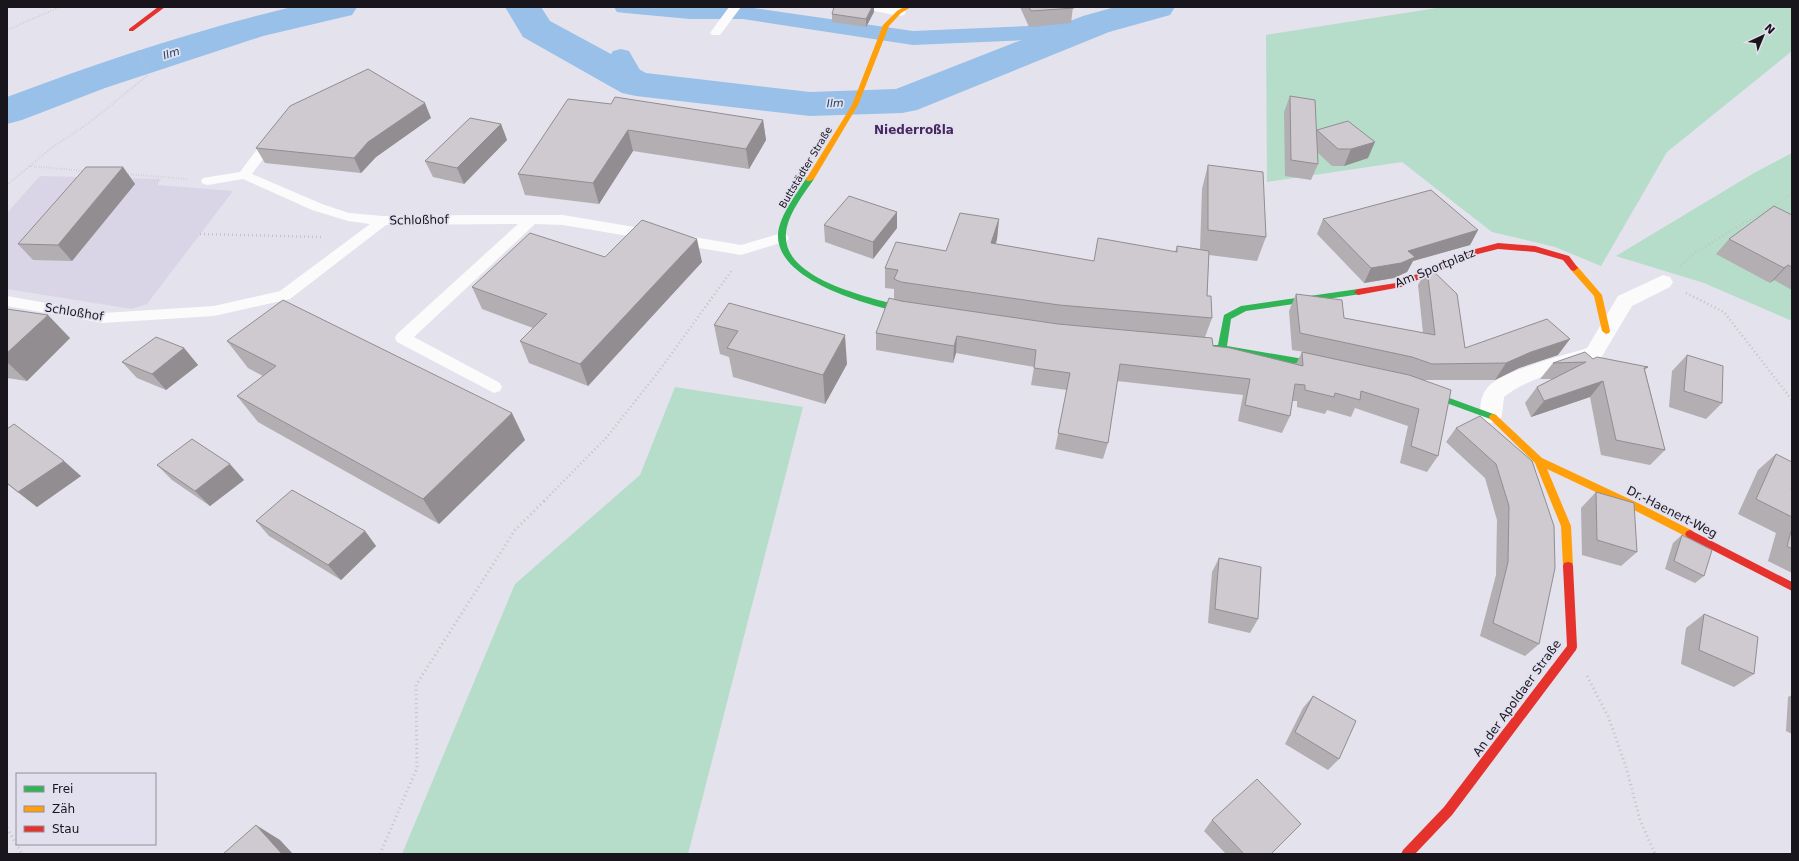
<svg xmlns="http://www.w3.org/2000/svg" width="1799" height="861" viewBox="0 0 1799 861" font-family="'DejaVu Sans',sans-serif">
<rect width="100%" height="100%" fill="#e4e2ec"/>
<path fill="#d9d5e6" d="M40 176 161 179 157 185 233 191 147 304 132 309 7 289V213Z"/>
<path fill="#b5ddc9" d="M1443 7H1792V51L1667 152 1601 266 1555 247 1492 232 1402 162 1267 182 1266 35Z
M1792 153V321L1704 283 1616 256 1754 173Z
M675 387 803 407 688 854H402L515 584 640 475Z"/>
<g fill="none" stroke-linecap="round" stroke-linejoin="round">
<path fill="#98c0e8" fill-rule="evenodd" d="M614 7H746L913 31 1028 26 1096 17 1104 19 1107 24 1104 29 1096 31 1028 40 913 45 743 19H690L625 13 617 12Z
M621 49 629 51 648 84 644 89 636 91 628 89 610 56 613 51Z"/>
<path fill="#98c0e8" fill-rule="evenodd" d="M292 7H357L352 15 263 36 105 88 22 120 7 124V97C100 62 195 30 292 7Z
M505 7H541L550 21 646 73 810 92 896 89 1083 16 1115 7H1175L1170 15 1109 32 917 110 902 113 810 116 636 96 622 93 523 37Z"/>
<path stroke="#c3c3c5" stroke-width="2" stroke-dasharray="0.5 2" stroke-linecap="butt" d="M7 30 60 7
M29 166 86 171
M126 174 187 179
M7 185 50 149 90 122 148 75 138 50
M1750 220 1792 194"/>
<path stroke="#c3c3c5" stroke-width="2.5" stroke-dasharray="1 3" stroke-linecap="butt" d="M200 234 322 237
M1680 266 1696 252 1751 219
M1686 293 1724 312 1792 400
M544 501 606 438 659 371 732 270"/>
<path stroke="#c3c3c5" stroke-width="3" stroke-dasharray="1 3.5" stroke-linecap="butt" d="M1587 676 1608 716 1626 767 1640 820 1655 854
M7 828 22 854
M380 854 417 768 416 685 515 530 545 500"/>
<path fill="#fbfbfc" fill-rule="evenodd" d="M729 7H741L720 35H712L710 33Z
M274 132 279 133 280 136 252 174 322 204 349 213 383 216 471 215H563L741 245 782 233 787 235 789 238 787 241 741 255 563 225 535 224 414 337 500 383 502 387 500 391 494 393 397 342 395 338 397 334 518 224 386 225 290 299 214 316 103 323 7 306V296L103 313 214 306 280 291 370 224 348 221 312 210 243 179 208 185 203 184 201 181 203 178 240 172 269 133Z"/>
<path fill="#fbfbfc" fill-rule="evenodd" d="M868 7H896L904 9 906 12 904 15 899 16 870 10Z
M1663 275 1670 277 1673 282 1670 287 1632 306 1601 358C1571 368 1528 377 1504 397L1502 415 1499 421 1491 423 1483 421C1478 410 1480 395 1489 386 1502 371 1565 355 1587 348L1618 296Z"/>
<path fill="#30b455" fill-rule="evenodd" d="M807 177H810L814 179C803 195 788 214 786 233 781 283 883 300 917 310L918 312 917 314 914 315C878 308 775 283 778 234 780 214 797 194 807 177Z
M1358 289 1362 292 1361 294 1246 311 1231 319 1227 346 1327 363 1330 364 1331 366 1330 368 1327 369 1215 350 1211 347 1212 345H1218L1224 315 1241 306Z
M1422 388 1496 415 1497 417 1493 420 1419 393 1418 391 1419 389Z"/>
<path fill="#ff9f0a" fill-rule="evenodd" d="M904 7H911L901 13 889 26 858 105 814 179 810 181H807L806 179 852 105 883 25 897 11Z
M1574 265 1577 266 1602 295 1610 331 1609 333 1606 334 1602 331 1594 296 1571 270 1570 268Z
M1493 414 1496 415 1542 458 1640 504 1693 531 1695 534 1693 537 1690 538 1687 537 1634 510 1547 469 1571 526 1573 566 1572 569 1568 570 1564 569 1563 566 1561 526 1535 463 1490 419 1489 417 1490 415Z"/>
<path fill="#e5322d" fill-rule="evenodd" d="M158 7H165L133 31H129V29Z
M1498 243 1535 246 1569 256 1578 268 1574 271 1571 270 1563 260 1535 252 1498 249 1478 254 1401 287 1358 295 1354 292 1358 289 1396 283 1472 250Z
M1690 530 1792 582V591L1687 537 1685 534 1687 531Z
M1568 562 1572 563 1573 566 1577 647 1576 650 1452 815 1415 854H1401L1403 850 1444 807 1567 646 1563 566 1564 563Z"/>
</g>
<path fill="#b2aeb2" d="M1020 7H1073L1071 23 1029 27Z
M874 12 866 27 832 22V14Z
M1290 96 1316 133 1317 130 1368 158 1344 166H1332L1317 152 1318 164 1311 180 1285 176 1284 112Z
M611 104 763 120 766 140 749 169 633 151 599 204 525 195 518 174Z
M431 118 376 157 361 173 265 163 256 148Z
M501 124 507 140 464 184 433 177 425 161Z
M1208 165 1266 237 1257 261 1209 255 1207 296 1212 318 1205 337 1213 346 1296 364 1302 352H1305L1292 350 1289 311 1296 294 1344 318 1423 333 1418 285 1427 269 1465 348 1558 355 1519 368 1495 380H1425L1438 456 1427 472 1400 463 1408 426 1355 408 1351 417 1327 410 1325 414 1297 407V401H1292L1290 416 1282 433 1238 421 1243 395 1117 381 1108 443 1103 459 1055 449 1067 390 1031 385 1034 367 956 353 953 363 876 350V333L894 299V289L885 288V268L946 251 999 219 997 239 996 244 1094 261 1175 252 1177 246 1200 249 1202 189Z
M123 167 135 184 72 261 33 260 18 244Z
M1792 215V290L1774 280 1770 283 1716 254 1729 239Z
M1323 219 1478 230 1470 245 1413 261 1407 272 1394 278 1364 283 1317 234Z
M824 225 897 228 873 259 825 242Z
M605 257 702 262 588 386 529 363 520 341 533 328 482 309 472 287Z
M729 303 847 364 825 404 733 377 729 357 720 354 714 325Z
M7 309 70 338 27 381 7 378Z
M227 341 525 440 439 524 258 422 237 396 263 376 248 368Z
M184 348 198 365 166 390 137 378 122 362Z
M1687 355 1722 403 1706 419 1669 407 1672 371Z
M1593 359 1648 367 1645 370 1665 450 1650 465 1601 455 1590 397 1531 417 1525 403 1537 387 1553 379H1540L1553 363Z
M1456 428 1532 461 1539 644 1525 656 1480 636 1496 575 1497 520 1485 478 1446 442Z
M7 429 81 476 37 507 7 484Z
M1776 454 1791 489H1792V573L1768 561 1776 533 1738 514 1758 470Z
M157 465 244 480 210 506 172 480Z
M1596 492 1637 552 1621 566 1582 555 1581 508Z
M256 521 365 531 376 546 341 580 269 536Z
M1682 535 1704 576 1695 583 1665 569 1673 543Z
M1219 558 1258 619 1250 633 1208 623 1212 572Z
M1704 614 1754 674 1734 687 1681 664 1686 628Z
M1792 695V734L1786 731 1788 697Z
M1313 696 1339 759 1328 770 1285 744 1303 708Z
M1212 820 1271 854H1226L1204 831Z"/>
<path fill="#918d91" d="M872 7H874V12L866 27V19Z
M425 103 431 118 376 157 361 173 354 158 368 142Z
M763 120 766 140 749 169 746 149Z
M501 124 507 140 464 184 457 168Z
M628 130 633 151 599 204 593 183Z
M1375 142 1368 158 1344 166 1351 149Z
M123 167 135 184 72 261 58 245Z
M897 212V228L873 259V242Z
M999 219 997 239 989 263 991 243Z
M1478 230 1470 245 1413 261 1407 272 1394 278 1364 283 1371 268 1408 251Z
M697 239 702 262 588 386 580 364Z
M1788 265 1774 280 1770 283 1784 268Z
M48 315 70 338 27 381 7 362V353Z
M845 335 847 364 825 404 823 375Z
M957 336 956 353 953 363 954 346Z
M1570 339 1558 355 1519 368 1495 380 1506 363 1531 352Z
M184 348 198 365 166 390 152 374Z
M1603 381 1590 397 1531 417 1544 401Z
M512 413 525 440 439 524 423 499Z
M64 461 81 476 37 507 18 492Z
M230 464 244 480 210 506 195 491Z
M365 531 376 546 341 580 328 565Z
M256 825 280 840 293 854H282Z"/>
<path fill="#cfcacf" stroke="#918d91" d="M834 7H872L866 19 832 14Z
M1029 7H1073L1074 8 1031 11Z
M368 69 425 103 368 142 354 158 256 148 290 106Z
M1290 96 1315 100 1318 164 1291 160Z
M615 97 763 120 746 149 628 130 593 183 518 174 568 99 611 104Z
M470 118 501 124 457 168 425 161Z
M1348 121 1375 142 1351 149H1338L1317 130Z
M1208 165 1263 172 1266 237 1208 230Z
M86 167H123L58 245 18 244Z
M1431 190 1478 230 1408 251 1415 257 1401 263 1371 268 1323 219Z
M849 196 897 212 873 242 824 225Z
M1774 206 1792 215V267L1788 265 1784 268 1729 239Z
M960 213 999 219 991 243 1094 261 1098 238 1177 252V246L1209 251 1207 296H1211L1212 318 1059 305 901 282 894 279 898 270 885 268 896 242 946 251Z
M642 220 697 239 580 364 520 341 547 314 472 287 530 233 605 257Z
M1430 268 1457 294 1465 348 1547 319 1570 339 1531 352 1506 363 1432 364 1412 357 1300 333 1296 294 1342 300 1344 318 1435 335 1427 269Z
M889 298 901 301 1058 324 1212 338 1213 346 1230 348 1303 366 1302 352 1409 375 1451 390 1438 456 1411 446 1419 409 1361 391 1360 400 1335 393 1334 397 1305 390V385L1295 384 1290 416 1245 405 1250 379 1120 364 1108 443 1058 433 1070 373 1034 368 1036 350 957 336 954 346 876 333Z
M283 300 512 413 423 499 237 396 276 366 227 341Z
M729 303 845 335 823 375 727 348 738 331 714 325Z
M7 309 48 315 7 353Z
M156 337 184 348 152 374 122 362Z
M1585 352 1593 359 1597 357 1648 367 1644 368 1665 450 1616 440 1603 381 1544 401 1537 387 1586 362 1553 363Z
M1687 355 1723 366 1722 403 1684 391Z
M1480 416 1532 461 1554 526 1555 568 1539 644 1493 623 1508 562 1509 506 1496 464 1456 428Z
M14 424 64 461 18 492 7 483V429Z
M192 439 230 464 195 491 157 465Z
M1776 454 1792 462V487L1791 489H1792V517L1756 499Z
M292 490 365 531 328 565 256 521Z
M1596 492 1634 503 1637 552 1597 540Z
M1792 528V549L1787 546Z
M1682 535 1712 550 1704 576 1674 561Z
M1219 558 1261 567 1258 619 1215 609Z
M1704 614 1758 637 1754 674 1699 650Z
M1313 696 1356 721 1339 759 1295 732Z
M1257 779 1301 824 1271 854H1244L1212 820Z
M256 825 282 854H223Z"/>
<g text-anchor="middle" stroke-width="3.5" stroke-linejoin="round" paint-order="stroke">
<g font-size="10" fill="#18161c" stroke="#e2dfef">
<text transform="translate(805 167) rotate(-59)" y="4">Buttstädter Straße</text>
</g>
<g font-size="11" font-style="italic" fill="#1a4467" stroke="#e2dfef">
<text transform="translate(171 53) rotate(-18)" y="4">Ilm</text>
<text transform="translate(835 103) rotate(-2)" y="4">Ilm</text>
</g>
<g font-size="12" font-weight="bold" fill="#452760" stroke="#e2dfef">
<text x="914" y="134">Niederroßla</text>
</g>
<g font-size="12" fill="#18161c" stroke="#e2dfef">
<text transform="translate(419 220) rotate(-1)" y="4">Schloßhof</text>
<text transform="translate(1435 268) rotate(-22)" y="4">Am Sportplatz</text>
<text transform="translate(74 312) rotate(9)" y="4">Schloßhof</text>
<text transform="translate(1672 512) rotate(27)" y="4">Dr.-Haenert-Weg</text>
<text transform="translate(1517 698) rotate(-54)" y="4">An der Apoldaer Straße</text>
</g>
</g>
<rect width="1799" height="861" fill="none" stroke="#18161c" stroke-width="16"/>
<rect x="16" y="773" width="140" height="72" fill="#e2dfef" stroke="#918f9b"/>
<rect x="24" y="786" width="20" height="6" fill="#30b455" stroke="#918f9b"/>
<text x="52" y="793" font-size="12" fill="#18161c">Frei</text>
<rect x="24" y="806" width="20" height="6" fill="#ff9f0a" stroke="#918f9b"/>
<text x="52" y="813" font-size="12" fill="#18161c">Zäh</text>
<rect x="24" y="826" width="20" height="6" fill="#e5322d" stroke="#918f9b"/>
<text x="52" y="833" font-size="12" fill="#18161c">Stau</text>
<g transform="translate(1763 36) rotate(44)" stroke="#e2dfef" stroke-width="3" paint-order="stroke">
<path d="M0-3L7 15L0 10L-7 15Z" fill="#18161c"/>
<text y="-6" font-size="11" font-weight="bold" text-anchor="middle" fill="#18161c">N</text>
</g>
</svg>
